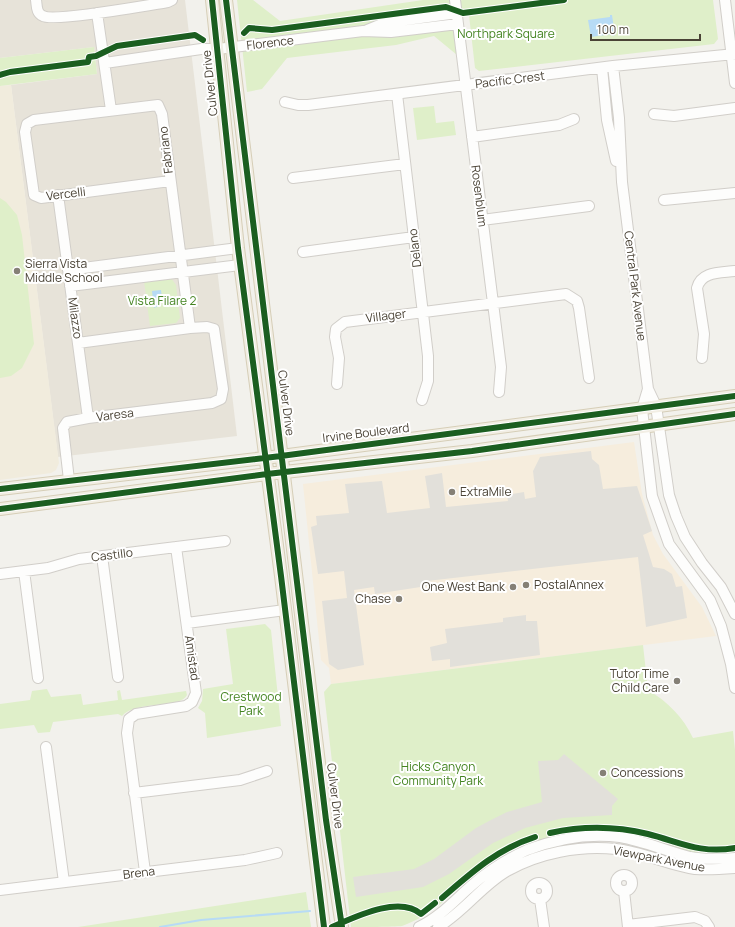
<svg xmlns="http://www.w3.org/2000/svg" width="735" height="927" viewBox="0 0 735 927" font-family="Manrope,sans-serif">
<rect width="100%" height="100%" fill="#f2f1ec"/>
<path fill="#e7e3d9" d="M0 0H185L237 436 58 457 11 85 97 74 94 47 0 58Z"/>
<path fill="#f6eddd" d="M634 442 642 494 653 535 663 554 702 607 716 636 331 684 329 668 321 660 303 484Z"/>
<path fill="#f1ecdd" d="M11 85 59 463 56 470 51 473 0 480V86Z"/>
<path fill="#dfefc9" d="M237 0H253L280 21 423 0H450V2L463 0H713L718 39 714 44 479 71 475 68 469 15 452 17 457 55 434 36 396 45 287 58 262 89 247 92Z
M94 47 97 74 0 86V58Z
M434 106 436 123 454 121 456 135 417 140 413 108Z
M0 198 6 202 17 215 22 235 34 344 22 368 11 376 0 378Z
M171 278 176 285 180 318 176 323 150 326 144 281Z
M265 624 271 630 281 726 207 738 205 713 198 708 202 701 203 689 233 684 226 629Z
M643 645 648 690C668 702 683 717 693 738L733 731 735 750V852C719 854 703 855 687 851 673 847 660 841 647 837 618 830 586 829 557 836 529 842 500 853 478 872 453 892 433 915 402 926 392 927 363 927 351 927L324 692 331 684Z
M47 689 51 697 81 694 83 705 118 700 117 691 120 690 122 700 186 691 187 695C181 709 136 700 122 716L118 714 53 722 50 732 38 733 34 725 0 729V704L30 700 32 691Z
M306 892 311 927H78Z"/>
<path fill="#e2e0da" d="M591 451 592 459 599 465 603 489 637 486 652 531 643 535 653 567 664 569 672 574 676 587 682 586 687 618 646 627 638 557 427 581V586L375 594 374 587 354 590 364 665 338 670 329 664 322 601 347 598 344 571 318 574 311 527 317 525 316 516 349 513 345 484 382 481 387 513 430 508 425 476 442 473 446 507 508 501 507 495 524 492 525 499 536 497 533 471 540 457Z
M526 615V621H537L540 655 450 667V659L432 661 430 647 447 643 445 629 503 622V618Z
M564 754 618 799 612 806V815L563 818 525 828 493 843 449 874 423 887 356 897 353 877 414 869 434 859 476 828 489 821 507 812 542 802 538 761 558 760Z"/>
<path fill="#b7dbf5" d="M610 15H612L615 35 613 36 612 34 591 37 588 20 610 17Z
M161 290 162 298H159V306L154 308 152 291Z"/>
<g fill="none" stroke-linecap="round" stroke-linejoin="round">
<path stroke="#b7dbf5" stroke-width="2" d="M160 927 201 920 310 911"/>
<g stroke="#d1cec9" stroke-width="12">
<path id="minor" d="M36 0C37 6 36 13 43 16 54 22 149 5 168 2L172 0
M455 0 501 367 499 392
M725 0 735 83
M97 13 111 110
M367 30 384 23 457 13
M105 63 201 49H218L363 31 391 32 458 24
M613 66 619 118 622 182 648 389 656 406 669 495 676 516 685 537 702 563 721 587 735 614
M602 68 607 120 616 161
M397 94 428 356V381L422 400
M285 102 298 105H308L613 66 735 54
M654 114 674 116 735 108
M472 137 559 125 574 119
M293 178 405 164
M170 181 41 198 34 195 25 132 27 124 34 120 158 105 162 114 190 328
M58 195 88 418
M664 200 735 193
M482 220 589 206
M303 252 414 237
M68 270 238 248
M70 286 240 265
M702 358 704 334 697 288C701 271 721 273 735 271
M337 384 339 358 335 337 336 329 345 322 566 294 577 301 579 308 589 378
M648 389 642 409 652 496 669 544 710 600 721 626 731 664 735 688
M69 480 63 428 67 422 88 418 212 403 221 399 223 389 214 329 207 327 190 328 78 343
M102 556 118 677
M24 571 38 678
M0 574 48 568 79 559 225 541
M187 623 285 610
M46 747 64 882
M134 793 240 780 267 771
M145 872 127 733 129 719 136 714 186 706 192 702 196 693 176 547
M616 883a8 8 0 1 1 16 0a8 8 0 1 1-16 0Z
M531 891a8 8 0 1 1 16 0a8 8 0 1 1-16 0Z
M0 890 245 860 277 853
M624 891 628 927
M540 899 544 927
M628 925 695 917 705 921 709 927
M419 927C439 918 455 900 471 886 488 871 507 859 527 850 556 839 589 833 620 837 644 841 666 851 690 857 704 860 721 859 735 858
M438 927C464 912 481 886 507 871 538 853 580 845 616 849 643 852 668 865 695 869 709 870 722 869 735 868"/>
</g>
<g stroke="#d6ceb7" stroke-width="14">
<path id="major" d="M212 0 238 248 281 576 324 927
M226 0 326 820 342 927
M0 489 281 456 735 396
M0 509 267 474 472 451 735 414"/>
</g>
<use href="#minor" stroke="#fdfdfc" stroke-width="10"/>
<use href="#major" stroke="#f2eee4" stroke-width="12"/>
<g stroke="#fff" stroke-width="8">
<path id="cycleway" d="M212 0 238 248 281 576 324 927
M226 0 326 820 342 927
M244 33 249 28 272 30 446 7 463 13 564 0
M0 75 10 72 88 62 89 57 96 56 117 46 195 35 203 40
M0 489 281 456 735 396
M0 509 267 474 472 451 735 414
M550 833C582 826 615 826 648 834 680 842 700 854 735 848
M442 898C471 873 497 849 535 837
M332 927C355 917 399 895 421 914L435 903"/>
</g>
<use href="#cycleway" stroke="#1b5e20" stroke-width="6"/>
</g>
<g fill="#858076" stroke="#fff" stroke-width="1.5">
<circle cx="17" cy="271" r="4"/>
<circle cx="452" cy="492" r="4"/>
<circle cx="526" cy="585" r="4"/>
<circle cx="513" cy="587" r="4"/>
<circle cx="399" cy="599" r="4"/>
<circle cx="677" cy="681" r="4"/>
<circle cx="603" cy="773" r="4"/>
</g>
<g text-anchor="middle" stroke-width="4" stroke-linejoin="round" paint-order="stroke">
<g font-size="12" fill="#448421" stroke="#fff">
<text x="506" y="38">Northpark Square</text>
<text x="162" y="305">Vista Filare 2</text>
<text x="251" y="701">Crestwood<tspan x="251" dy="14">Park</tspan></text>
<text x="438" y="771">Hicks Canyon<tspan x="438" dy="14">Community Park</tspan></text>
</g>
<g font-size="12" fill="#4a4336" stroke="#fff">
<text transform="translate(270 43) rotate(-7)" y="4">Florence</text>
<text transform="translate(510 80) rotate(-7)" y="4">Pacific Crest</text>
<text transform="translate(210 83) rotate(-96)" y="4">Culver Drive</text>
<text transform="translate(166 150) rotate(-97)" y="4">Fabriano</text>
<text transform="translate(66 194) rotate(-7)" y="4">Vercelli</text>
<text transform="translate(479 196) rotate(83)" y="4">Rosenblum</text>
<text transform="translate(415 248) rotate(-97)" y="4">Delano</text>
<text transform="translate(635 286) rotate(83)" y="4">Central Park Avenue</text>
<text transform="translate(386 316) rotate(-7)" y="4">Villager</text>
<text transform="translate(75 318) rotate(82)" y="4">Milazzo</text>
<text transform="translate(286 403) rotate(83)" y="4">Culver Drive</text>
<text transform="translate(115 415) rotate(-7)" y="4">Varesa</text>
<text transform="translate(366 433) rotate(-7)" y="4">Irvine Boulevard</text>
<text transform="translate(112 555) rotate(-7)" y="4">Castillo</text>
<text transform="translate(192 658) rotate(82)" y="4">Amistad</text>
<text transform="translate(335 796) rotate(83)" y="4">Culver Drive</text>
<text transform="translate(659 859) rotate(11)" y="4">Viewpark Avenue</text>
<text transform="translate(139 873) rotate(-7)" y="4">Brena</text>
</g>
<g font-size="12" fill="#4a4336" stroke="#fff" text-anchor="start">
<text x="25" y="268">Sierra Vista<tspan x="25" dy="14">Middle School</tspan></text>
<text x="460" y="496">ExtraMile</text>
<text x="534" y="589">PostalAnnex</text>
<text x="505" y="591" text-anchor="end">One West Bank</text>
<text x="391" y="603" text-anchor="end">Chase</text>
<text x="669" y="678" text-anchor="end">Tutor Time<tspan x="669" dy="14">Child Care</tspan></text>
<text x="611" y="777">Concessions</text>
</g>
</g>
<path d="M591 34v6h109v-6" fill="none" stroke="#4a4336" stroke-width="2"/>
<text x="597" y="34" font-size="12" fill="#4a4336" stroke="#ffffff" stroke-width="3" paint-order="stroke">100 m</text>
</svg>
